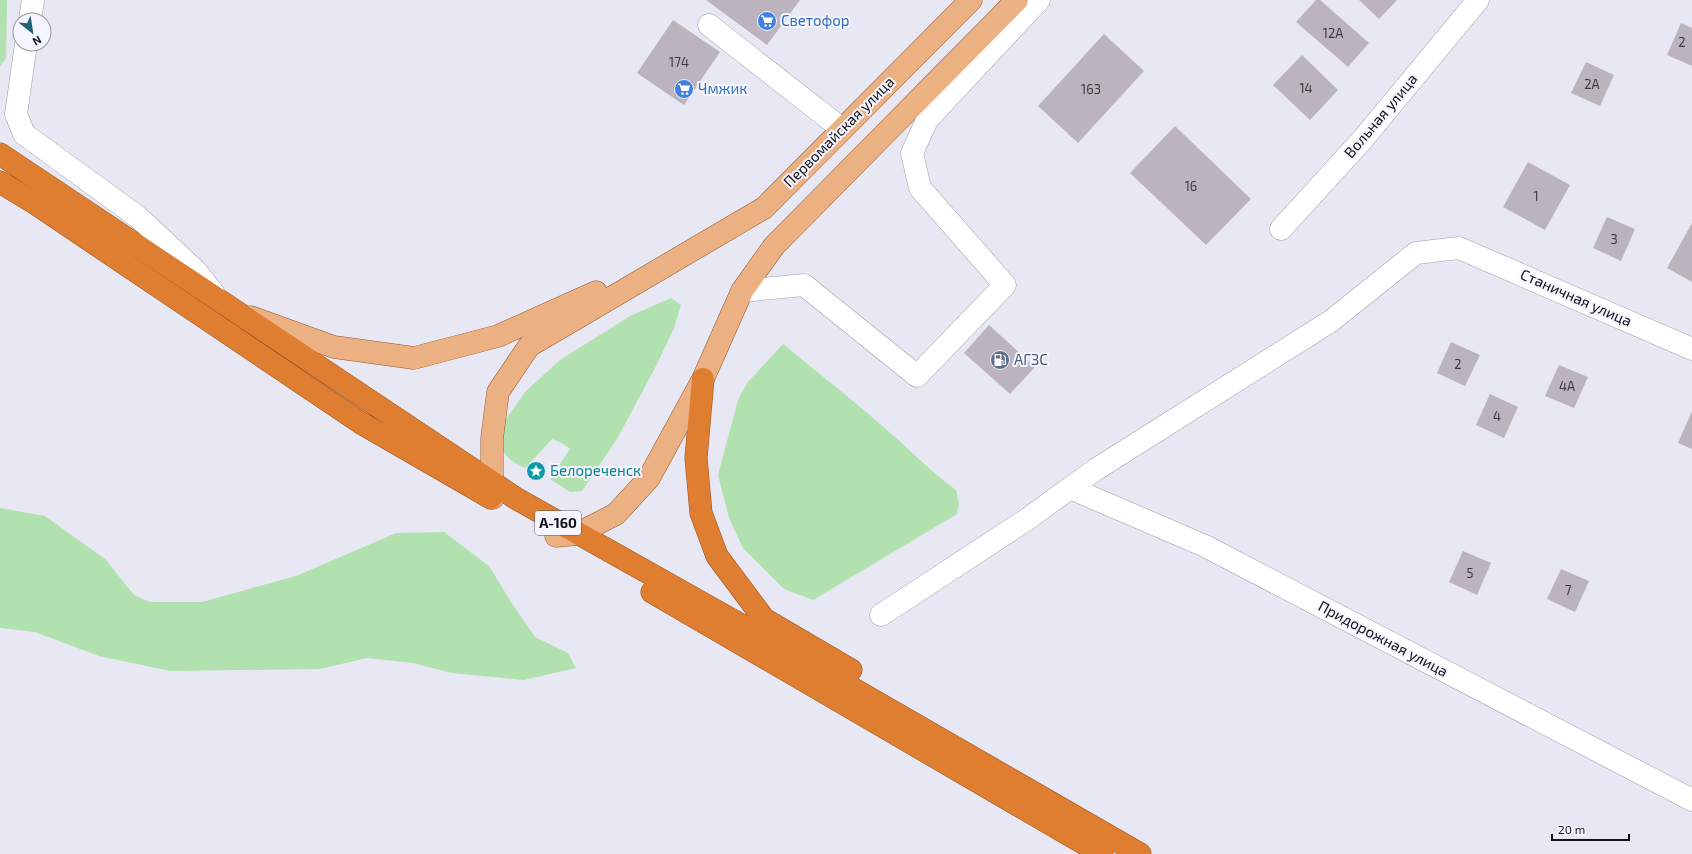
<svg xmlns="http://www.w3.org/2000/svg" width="1692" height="854" viewBox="0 0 1692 854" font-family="'Exo 2',sans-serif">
<rect width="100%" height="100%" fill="#e7e8f3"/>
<path fill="#b0e1ae" d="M0 0H7L6 58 0 66Z
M671 298 681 305 674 328 656 366 617 439 582 491 570 492 550 479 570 449 562 443 552 439 525 468C505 459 502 453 497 432L525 392 560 360 630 316Z
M783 344C821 375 859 405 896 438 916 456 934 474 956 490L959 504 957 514 813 600 784 589 743 548 729 518 718 475 738 400 747 383Z
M0 508 45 516 105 559 134 595 150 602H202L296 576 396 533 444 532 489 566 511 602 535 637 568 653 576 668 524 680 452 673 413 663 367 658 320 669 170 671 99 656 35 632 0 628Z"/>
<path fill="#bbb4be" d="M706 0H800L767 45Z
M1316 0H1320L1369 43 1348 67 1296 22Z
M1359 0H1397L1379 19Z
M673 20 720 52 684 105 637 73Z
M1681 23 1692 28V66L1667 55Z
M1104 34 1144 71 1078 143 1038 106Z
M1302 55 1338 90 1310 120 1273 85Z
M1586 62 1614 75 1600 106 1571 93Z
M1175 126 1251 199 1206 245 1130 173Z
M1528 162 1570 185 1545 230 1503 207Z
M1607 217 1635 229 1621 261 1593 248Z
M1692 223V282L1667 268Z
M989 325 1035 367 1010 394 964 353Z
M1451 342 1480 355 1465 386 1437 373Z
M1559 365 1588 377 1574 408 1545 396Z
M1490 394 1518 407 1504 438 1476 425Z
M1692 411V449L1678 443Z
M1463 551 1491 563 1477 595 1449 582Z
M1561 569 1589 581 1575 612 1547 599Z"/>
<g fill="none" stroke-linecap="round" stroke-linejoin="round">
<g stroke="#9d9ea9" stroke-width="23">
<path id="minor" d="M30 20 33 0
M709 25 842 129
M26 44 16 114 24 134 138 217 196 271 214 294
M1281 229 1363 139 1478 0
M742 291 804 285 917 376 1005 285 920 188 912 153 927 120 1039 0
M1070 488 1205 546 1692 800
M881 615 1026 520 1095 470 1331 321 1416 253 1459 248 1692 349"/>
</g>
<g stroke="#975727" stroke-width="23">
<path id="major" d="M251 317 334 347 414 358 498 336 596 292
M493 498 492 482V438L498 392 529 346 764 208 971 0
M556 536 577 534 616 514 649 478 703 379 742 291 774 246 1017 0"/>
</g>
<g stroke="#975727" stroke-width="23">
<path id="highway" d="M0 154 517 499 791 653 1140 854
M0 182 36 204 361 423 491 498
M703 379 696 458 701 513 717 556 764 619 851 670
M652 592 1102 854"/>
</g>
<use href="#minor" stroke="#fff" stroke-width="22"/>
<use href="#major" stroke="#ecb183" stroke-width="22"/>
<use href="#highway" stroke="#df7d31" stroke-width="22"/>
</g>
<defs>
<g id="supermarket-disc" transform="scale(1)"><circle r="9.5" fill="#3f7fe0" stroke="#f5f5ff"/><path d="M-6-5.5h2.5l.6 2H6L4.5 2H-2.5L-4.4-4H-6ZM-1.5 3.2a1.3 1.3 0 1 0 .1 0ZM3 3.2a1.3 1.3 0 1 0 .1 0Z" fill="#fff"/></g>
<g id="fuel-disc" transform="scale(1)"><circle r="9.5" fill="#5c6f8a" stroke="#f5f5ff"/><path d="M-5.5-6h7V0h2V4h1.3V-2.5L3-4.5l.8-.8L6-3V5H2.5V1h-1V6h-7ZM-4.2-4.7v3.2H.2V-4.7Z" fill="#fff"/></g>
<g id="sight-disc" transform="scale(1)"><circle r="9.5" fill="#0f9aa8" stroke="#f5f5ff"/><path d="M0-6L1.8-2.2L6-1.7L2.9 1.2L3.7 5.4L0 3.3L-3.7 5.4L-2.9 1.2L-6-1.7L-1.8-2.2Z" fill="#fff"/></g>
</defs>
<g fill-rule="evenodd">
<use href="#supermarket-disc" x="767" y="21"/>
<use href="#supermarket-disc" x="684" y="89"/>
<use href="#fuel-disc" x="1000" y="360"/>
<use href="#sight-disc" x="536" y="471"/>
</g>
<g text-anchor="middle" stroke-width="4" stroke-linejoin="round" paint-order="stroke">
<g font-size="13" fill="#3c3a3f">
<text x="1333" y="38">12А</text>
<text x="1682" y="47">2</text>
<text x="679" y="67">174</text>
<text x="1592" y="89">2А</text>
<text x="1306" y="93">14</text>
<text x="1091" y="94">163</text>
<text x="1191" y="191">16</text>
<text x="1536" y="201">1</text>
<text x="1614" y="244">3</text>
<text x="1458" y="369">2</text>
<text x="1567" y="391">4А</text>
<text x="1497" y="421">4</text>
<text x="1470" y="578">5</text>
<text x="1568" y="595">7</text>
</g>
<rect fill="#f5f5ff" stroke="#55555b" stroke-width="1" x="535" y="511" width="46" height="24" rx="3"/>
<g font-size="14" font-weight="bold" fill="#111115">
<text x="558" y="528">А-160</text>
</g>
<g font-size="15" fill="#366cbe" stroke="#f5f5ff" text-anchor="start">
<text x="781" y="26">Светофор</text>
<text x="698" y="94">Чмжик</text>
</g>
<g font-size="15" fill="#111115" stroke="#f5f5ff">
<text transform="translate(1381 116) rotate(-50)" y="5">Вольная улица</text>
<text transform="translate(839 132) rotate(-45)" y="5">Первомайская улица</text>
<text transform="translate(1576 298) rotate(24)" y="5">Станичная улица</text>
<text transform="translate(1383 639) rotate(28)" y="5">Придорожная улица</text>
</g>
<g font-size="15" fill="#4e5e75" stroke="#f5f5ff" text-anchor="start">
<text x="1014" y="365">АГЗС</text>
</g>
<g font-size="15" fill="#0d838f" stroke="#f5f5ff" text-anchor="start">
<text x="550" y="476">Белореченск</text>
</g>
</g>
<g transform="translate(32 32) rotate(150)"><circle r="19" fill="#f5f5ff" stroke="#9a9aa1"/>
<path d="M0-3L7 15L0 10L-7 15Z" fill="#1e6574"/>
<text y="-6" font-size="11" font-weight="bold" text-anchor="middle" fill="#111115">N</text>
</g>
<path d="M1552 834v6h77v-6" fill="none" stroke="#111115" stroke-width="2"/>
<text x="1558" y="834" font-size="12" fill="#111115" stroke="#f5f5ff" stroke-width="3" paint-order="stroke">20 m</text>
</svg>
